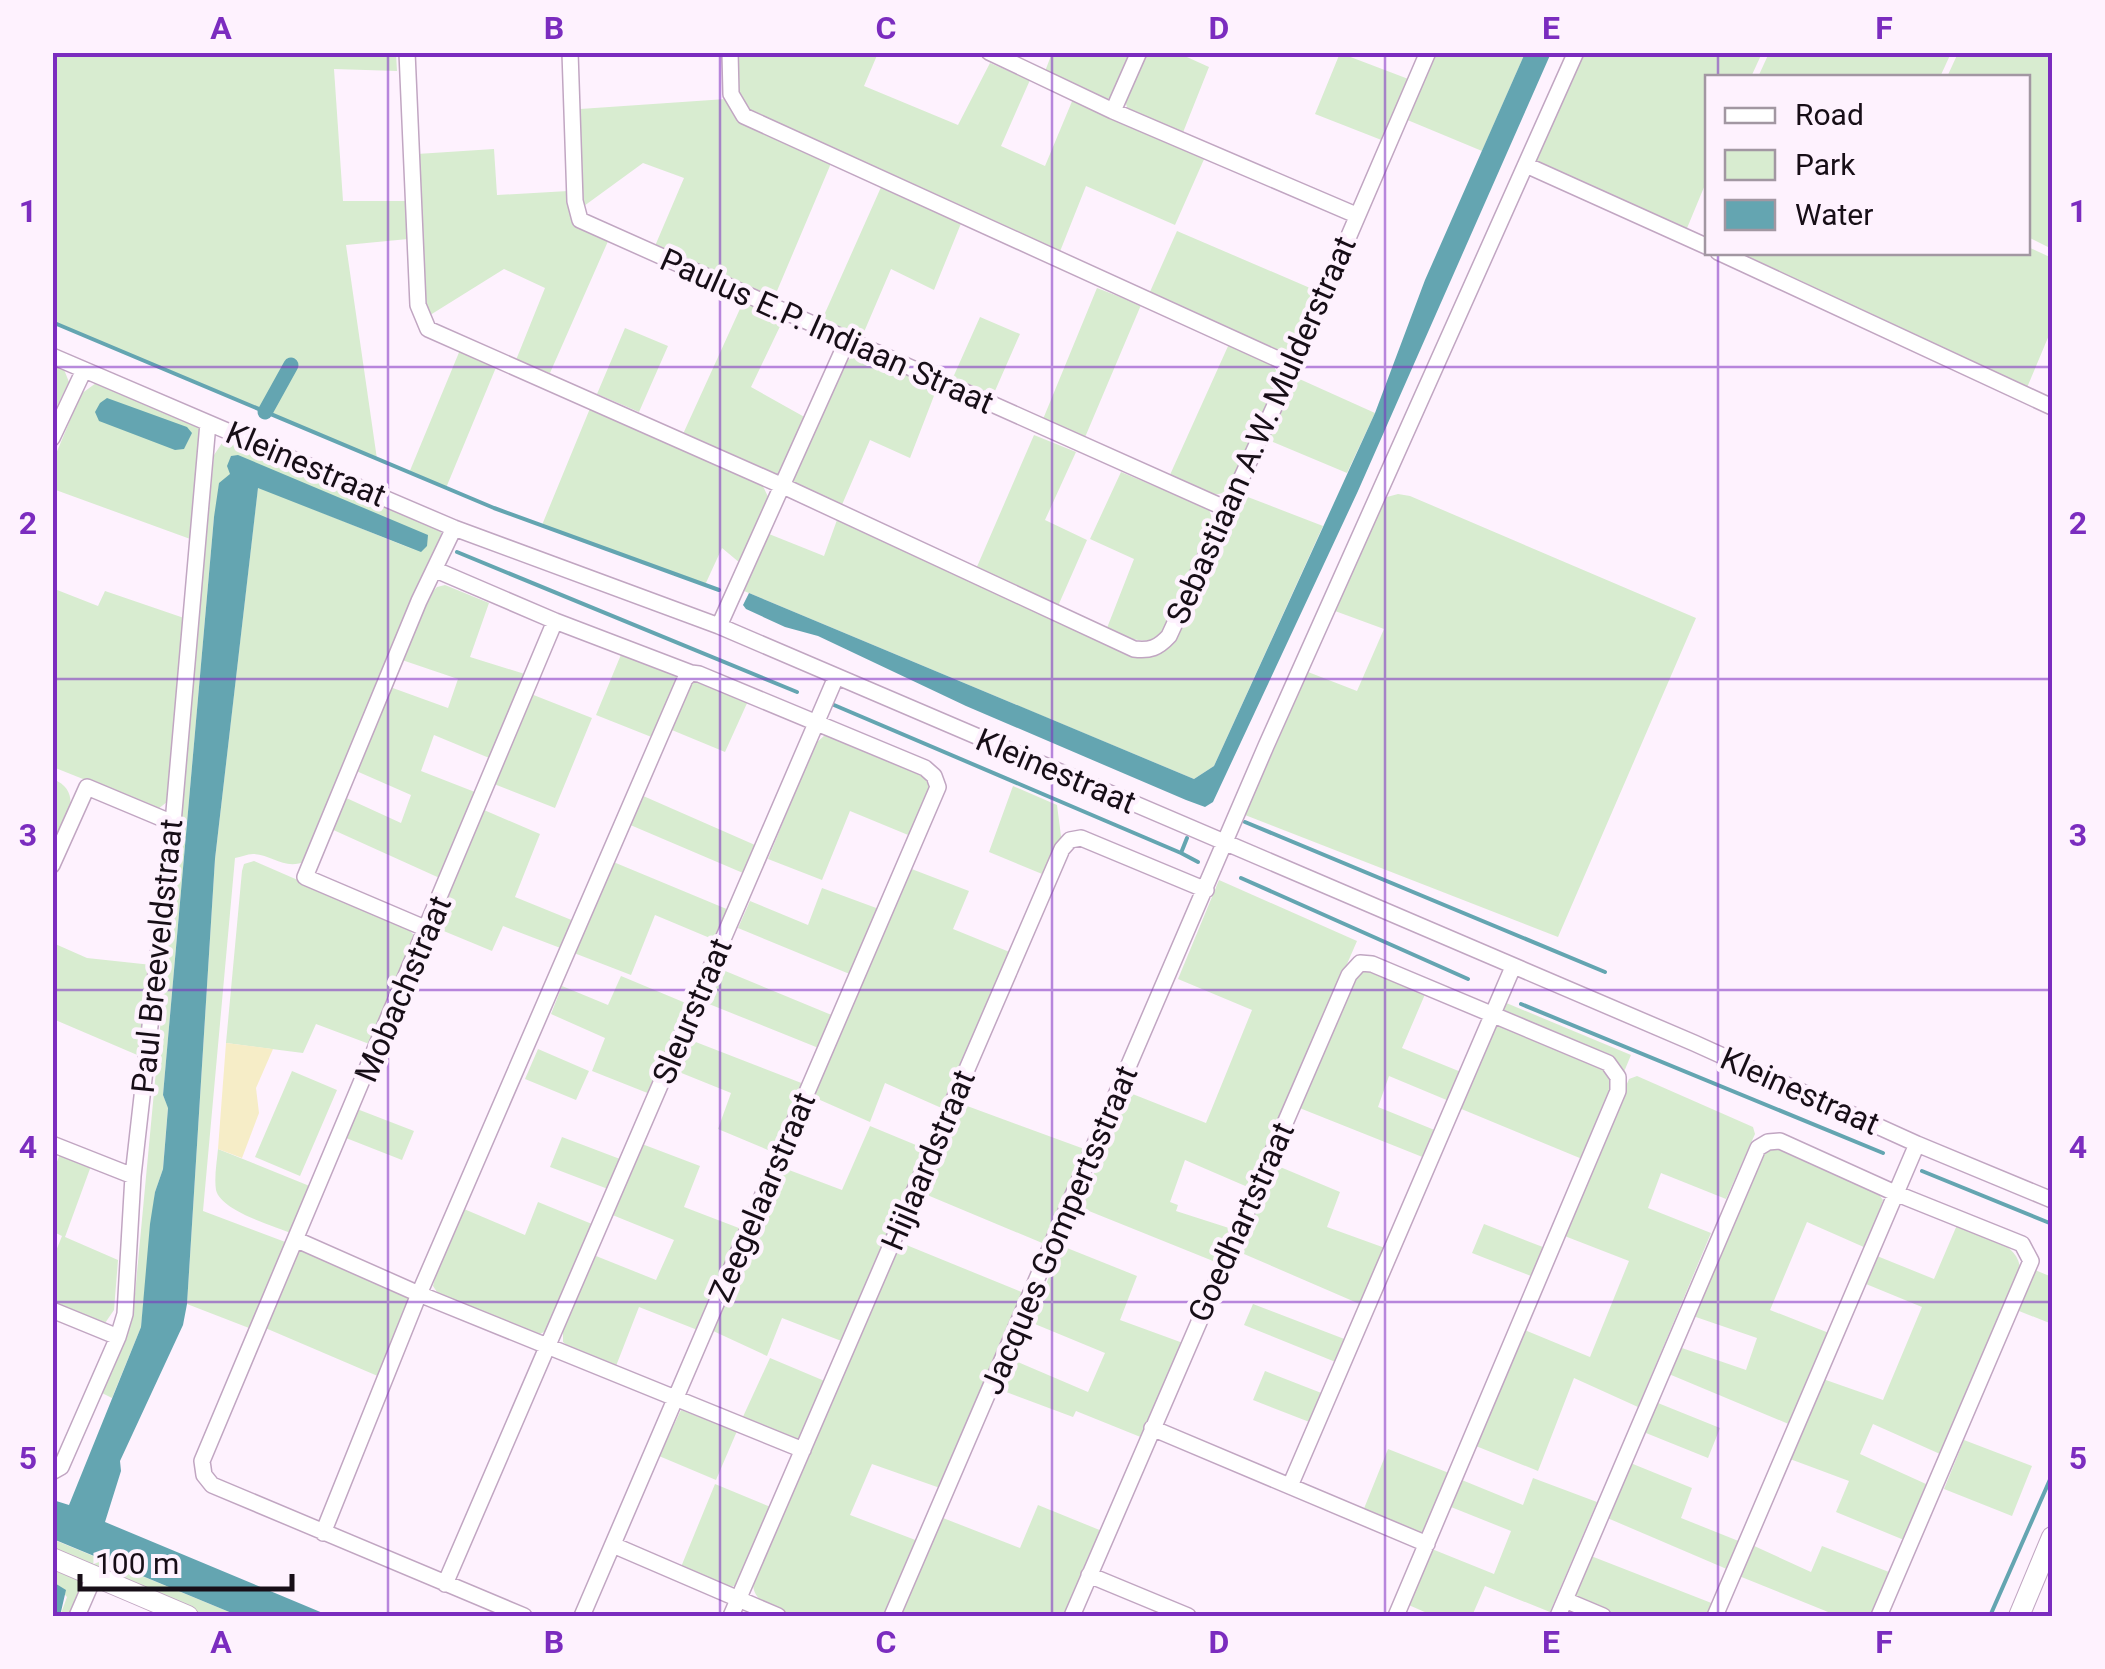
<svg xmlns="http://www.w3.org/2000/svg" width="2105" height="1669" viewBox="0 0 2105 1669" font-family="Roboto,sans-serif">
<rect width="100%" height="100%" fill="#fef2fe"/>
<path fill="#d8ecd0" d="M53 53H396L397 71 334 69 343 201H406L408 239 346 245 377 459 53 322Z
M736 53H878L864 86 958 125 990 63 1030 80 1001 146 1045 166 1073 99 1205 157 1175 225 1086 186 1059 254 744 109 739 98Z
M1052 53H1132L1112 96 1106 100 1044 74Z
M1143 53H1178L1209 67 1182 135 1128 110 1125 101Z
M1340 53 1411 80 1384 141 1315 114Z
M1435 53H1525L1482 151 1405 119Z
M1584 53H1762L1751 77 1708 78 1707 180 1685 233 1533 162Z
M1769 53V52L1951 53 1940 77H1758Z
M1958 53H2052V249L2028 237V78L1947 77Z
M726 99 736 119 832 161 774 298 655 246 684 178 643 163 584 206 579 197 580 109Z
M494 149 497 195 568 191C570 225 580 226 609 239L550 373 516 360 545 288 504 269 427 317 423 303 417 154Z
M882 185 962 221 934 290 891 269 861 339 821 322Z
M1177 231 1317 291 1290 355 1149 294Z
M2028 247 2052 258V328L2026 390 1727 253 2028 252Z
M1097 288 1141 305 1083 442 1041 424Z
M744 300 784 318 751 387 808 419 783 473 777 477 683 434Z
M980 317 1020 334 991 400 951 382Z
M625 328 668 346 639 412 597 394Z
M1229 344 1272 362 1279 377 1229 489C1212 504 1187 485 1169 477Z
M460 350 497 365 446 488 409 473Z
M851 358H867L937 388 910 458 870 440 841 507 795 487 792 482 845 363Z
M53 360 63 367 69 382 53 414Z
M1295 377 1375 413 1347 473 1268 440Z
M96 383 197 425 202 431 193 540 53 489V461L81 394Z
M591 406 762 484 770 501 740 563 722 548 705 585 542 525Z
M1034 435 1076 452 1045 520 1087 540 1058 606 976 569Z
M229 440 440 529 442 536 306 861C285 871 273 855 253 854 247 854 241 857 235 858L203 1211 288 1243 287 1253 249 1328 187 1304 215 859 258 487 420 552 231 473 214 517 163 1095 168 1107 163 1169 155 1192 141 1327 112 1398 102 1393 133 1315 214 455 222 443Z
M1121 472 1209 509 1214 525 1167 631C1147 649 1129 638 1107 628L1134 559 1090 539Z
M1240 494 1323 526 1214 766 1194 779 744 591 769 534 824 556 837 520 1133 655C1150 658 1159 655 1172 645Z
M1398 494 1410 496 1696 618 1558 937 1245 815 1308 672 1357 691 1384 629 1335 611 1380 508 1387 497Z
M445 585 489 603 470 657 528 675 494 760 434 735 421 771 480 794 444 880 329 828 342 796 401 823 411 795 354 770 390 687 448 708 458 679 402 660 429 596 437 587Z
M52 588 98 606 105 591 184 618 167 802 158 809 53 767Z
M625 645 682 669 654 738 596 715Z
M697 680 748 701 725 752 667 728 689 684Z
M531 694 592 718 555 808 494 784Z
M825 735 923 774 930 786 913 837 850 811 822 880 768 859 815 744Z
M53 779C87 793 63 827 53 852Z
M1013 786 1057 805 1062 844 1047 876 989 852Z
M641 795 755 845 743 873 628 824Z
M484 810 540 834 515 897 574 921 563 949 503 926 492 951 434 927Z
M254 861 406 927 419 940 372 1045 316 1024 303 1053 226 1043 242 871 244 864Z
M611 861 729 910 717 941 655 915 631 975 574 953Z
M909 868 969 891 953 929 1012 953 946 1110 885 1083 870 1122 811 1096Z
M1219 880 1357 941 1250 1188 1185 1160 1170 1202 1178 1205 1176 1211 1232 1229 1218 1263 1079 1207 1130 1093 1206 1123 1252 1010 1178 979Z
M822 888 879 909 852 975 738 928 750 901 808 925Z
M53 943 87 958 152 965 142 1057 53 1019Z
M718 968 834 1016 821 1049 704 1002Z
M1368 969 1426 992 1402 1048 1461 1072 1449 1101 1389 1076 1378 1107 1437 1131 1425 1158 1297 1107 1359 971Z
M621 976 688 1004 650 1094 592 1071 605 1038 551 1014 562 986 608 1005Z
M1504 1002 1631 1055 1587 1161 1459 1108Z
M688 1039 804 1084 775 1153 718 1129 731 1093 674 1070Z
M538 1049 589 1071 576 1100 525 1079Z
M292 1071 337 1090 300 1176 255 1157Z
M1637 1076 1753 1127 1755 1134 1726 1199 1661 1173 1648 1208 1711 1233 1638 1407 1574 1378 1538 1471 1471 1444 1522 1329 1590 1357 1629 1261 1562 1235 1629 1079Z
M959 1103 1087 1150 1047 1245 920 1192Z
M357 1109 414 1131 402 1160 346 1138Z
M870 1126 928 1150 844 1342 782 1318 767 1356 711 1330 781 1167 842 1190Z
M562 1137 620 1159 608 1189 550 1167Z
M642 1144 700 1166 684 1207 744 1230 700 1331 639 1307 616 1366 572 1349 563 1342V1330L596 1256 656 1280 674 1240 610 1214Z
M1765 1148 1779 1149 1877 1192 1883 1200 1866 1248 1807 1222 1770 1310 1829 1333 1791 1425 1664 1372 1676 1346 1746 1370 1757 1338 1690 1315Z
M218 1149 312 1187 293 1234C274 1226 221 1211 216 1190 214 1177 217 1161 218 1149Z
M60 1154 91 1166 65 1237 118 1260 114 1310 103 1326 53 1309 52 1261 62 1236 52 1231 53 1172Z
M1273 1164 1340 1192 1327 1227 1385 1248 1362 1305 1237 1251Z
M538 1202 592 1224 548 1330 534 1337 441 1298 433 1286 436 1275 464 1209 525 1235Z
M1484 1224 1548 1249 1536 1278 1472 1253Z
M1957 1225C1981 1235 2023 1242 2020 1274L1940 1454 1873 1424 1860 1454 1926 1484 1904 1540 1836 1512 1849 1481 1790 1459 1823 1379 1883 1400 1922 1307 1866 1284 1877 1256 1934 1279Z
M899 1242 1024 1293 940 1488 872 1464 850 1515 918 1541 886 1616C857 1616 751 1626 753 1582Z
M1062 1246 1137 1276 1120 1320 1183 1343 1143 1438 1076 1411 1073 1417 1001 1390 1013 1360 1088 1392 1105 1353 1030 1322Z
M307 1250 411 1295 380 1377 263 1327 298 1252Z
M2035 1270 2052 1277V1324L2019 1311Z
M1253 1304 1347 1340 1338 1363 1244 1325Z
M770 1358 827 1382 804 1436 797 1441 741 1421Z
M1265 1371 1324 1394 1312 1423 1253 1400Z
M1653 1401 1720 1428 1708 1458 1641 1431Z
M681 1410 737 1431 716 1480 659 1456Z
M1964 1440 2032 1466 2012 1516 1944 1489Z
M1388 1449 1454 1475 1430 1530 1419 1536 1363 1511Z
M1628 1462 1692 1488 1681 1518 1741 1542 1729 1570 1605 1517Z
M1457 1478 1523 1505 1533 1478 1597 1502 1550 1612 1485 1586 1472 1616H1434L1404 1603 1427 1547 1494 1574 1511 1531 1446 1505Z
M715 1484 773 1508 738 1585 731 1587 681 1567Z
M1038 1505 1102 1531 1067 1616H901L943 1518 1020 1548Z
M52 1539 239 1616H208L53 1551Z
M1752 1545 1811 1572 1822 1546 1889 1572 1871 1616H1838L1739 1576Z
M1591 1556 1714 1604 1708 1616H1606L1574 1597Z
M53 1570 78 1580 83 1588 73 1616H60L67 1597 53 1582Z"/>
<path fill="#f6edc7" d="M226 1043 273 1049 256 1088 259 1113 242 1158 218 1149Z"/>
<path fill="#64a5b1" d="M1525 53H1551L1358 491 1213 802 1205 807 1186 800 966 706 818 636 785 627 746 609 743 605 749 593 1194 779 1214 766 1375 413 1425 280Z
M107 398 187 427 192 433 184 449 175 450 99 421 95 412 100 403Z
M238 455 428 535 427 546 421 552 258 488 215 859 187 1304 183 1325 120 1461 121 1471 105 1522 330 1616H239L53 1539V1500L69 1505 141 1327 150 1224 155 1192 163 1169 168 1108 163 1095 214 517 219 483 230 474 227 466 231 456Z
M53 1582 66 1590 60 1616H53Z"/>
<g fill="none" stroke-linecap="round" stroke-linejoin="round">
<path stroke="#64a5b1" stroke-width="4" d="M52 322 494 508 719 590
M52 382H53
M457 552 797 692
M834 705 1181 853 1187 838
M1245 822 1605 972
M1181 853 1198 862
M1241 878 1468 979
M1521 1004 1883 1153
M1922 1171 2052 1224
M1990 1616 2052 1475"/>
<path stroke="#64a5b1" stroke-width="15" d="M265 412 291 365"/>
<g stroke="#c1a6c2" stroke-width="18">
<path id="minor" d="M407 52 418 305 428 329 783 486 1134 649C1150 651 1158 648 1169 636L1293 366 1428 52
M570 52 575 201 580 220 1227 509
M730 52 731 94 744 116 1293 366
M989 52 1113 111 1356 215
M1113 111 1139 52
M1526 165 1708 247
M1718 252 2052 407
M52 356 454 528 719 626 1694 1043 1917 1144 2052 1200
M52 438 84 370
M436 570 555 621 202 1461 204 1475 212 1485 524 1616
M555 621 691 673 699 674 925 768 934 776 938 787 582 1616
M719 626 847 341
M52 865 87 787 173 823
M427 929 305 877 419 601 454 528
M52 1144 133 1176
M297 1240 419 1294 803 1450
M52 1310 118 1337
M1152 1428 1427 1544
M52 1472 61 1467 118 1337 125 1314 133 1176 173 823 208 423
M1290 1486 1513 967
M323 1533 419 1294 685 679 691 673
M613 1545 778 1616
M1089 1575 1188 1616
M445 1584 836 677
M1565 1600 1603 1616
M77 1616 94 1577
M731 1616 1062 849 1070 840 1081 838 1206 890
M892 1616 1266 746 1576 52
M1072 1616 1349 975 1360 963 1372 964 1608 1063 1618 1077V1091L1396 1616
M1558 1616 1758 1148 1768 1142 1780 1141 1895 1193 2022 1244 2031 1261 1879 1616
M1715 1616 1917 1144"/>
</g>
<g stroke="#c1a6c2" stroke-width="22">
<path id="tertiary" d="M52 1558 188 1616
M2019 1616 2052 1537"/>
</g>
<use href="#minor" stroke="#fff" stroke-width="15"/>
<use href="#tertiary" stroke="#fff" stroke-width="20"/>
</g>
<path fill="none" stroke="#7b2cbf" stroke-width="2.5" stroke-opacity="0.55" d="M388 52V1616M720 52V1616M1052 52V1616M1385 52V1616M1718 52V78M1718 252V1616M52 367H2052M52 679H2052M52 990H2052M52 1302H2052"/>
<g text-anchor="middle" stroke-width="9" stroke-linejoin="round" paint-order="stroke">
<g font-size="32" fill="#170e17" stroke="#fef2fe">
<text transform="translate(827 331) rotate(24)" y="11">Paulus E.P. Indiaan Straat</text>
<text transform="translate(1261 430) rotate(-66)" y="11">Sebastiaan A.W. Mulderstraat</text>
<text transform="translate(306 464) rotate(23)" y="11">Kleinestraat</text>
<text transform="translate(1056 771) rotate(23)" y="11">Kleinestraat</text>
<text transform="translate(157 956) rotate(-84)" y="11">Paul Breeveldstraat</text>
<text transform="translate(403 989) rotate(-67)" y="11">Mobachstraat</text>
<text transform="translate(692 1011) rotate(-67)" y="11">Sleurstraat</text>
<text transform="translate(1800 1091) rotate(24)" y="11">Kleinestraat</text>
<text transform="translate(928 1160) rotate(-67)" y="11">Hijlaardstraat</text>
<text transform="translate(762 1197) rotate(-67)" y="11">Zeegelaarstraat</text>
<text transform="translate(1241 1222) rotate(-66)" y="11">Goedhartstraat</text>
<text transform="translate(1059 1230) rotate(-67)" y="11">Jacques Gompertsstraat</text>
</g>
</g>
<rect width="2105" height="1669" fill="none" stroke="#fef2fe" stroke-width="110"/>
<rect x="1705" y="75" width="325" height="180" fill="#fef2fe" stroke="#a297a2" stroke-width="2.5"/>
<rect x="1725" y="108" width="50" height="15" fill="#ffffff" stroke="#a297a2" stroke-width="2.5"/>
<text x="1795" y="125" font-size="30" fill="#170e17">Road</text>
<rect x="1725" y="150" width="50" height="30" fill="#d8ecd0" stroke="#a297a2" stroke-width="2.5"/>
<text x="1795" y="175" font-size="30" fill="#170e17">Park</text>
<rect x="1725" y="200" width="50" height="30" fill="#64a5b1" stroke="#a297a2" stroke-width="2.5"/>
<text x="1795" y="225" font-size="30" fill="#170e17">Water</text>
<path d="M80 1574v15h212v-15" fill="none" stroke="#170e17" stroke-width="5"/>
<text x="95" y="1574" font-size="30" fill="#170e17" stroke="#fef2fe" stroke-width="8" paint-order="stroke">100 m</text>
<rect x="55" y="55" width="1995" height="1559" fill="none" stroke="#7b2cbf" stroke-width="4"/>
<g font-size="32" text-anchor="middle" font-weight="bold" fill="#7b2cbf">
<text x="221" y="39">A</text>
<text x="554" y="39">B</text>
<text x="886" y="39">C</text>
<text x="1219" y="39">D</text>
<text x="1551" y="39">E</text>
<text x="1884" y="39">F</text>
<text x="28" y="222">1</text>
<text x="2078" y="222">1</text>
<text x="28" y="534">2</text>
<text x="2078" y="534">2</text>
<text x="28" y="846">3</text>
<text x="2078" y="846">3</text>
<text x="28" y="1158">4</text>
<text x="2078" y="1158">4</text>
<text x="28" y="1469">5</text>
<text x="2078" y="1469">5</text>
<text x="221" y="1653">A</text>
<text x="554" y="1653">B</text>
<text x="886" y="1653">C</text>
<text x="1219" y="1653">D</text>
<text x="1551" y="1653">E</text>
<text x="1884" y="1653">F</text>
</g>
</svg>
